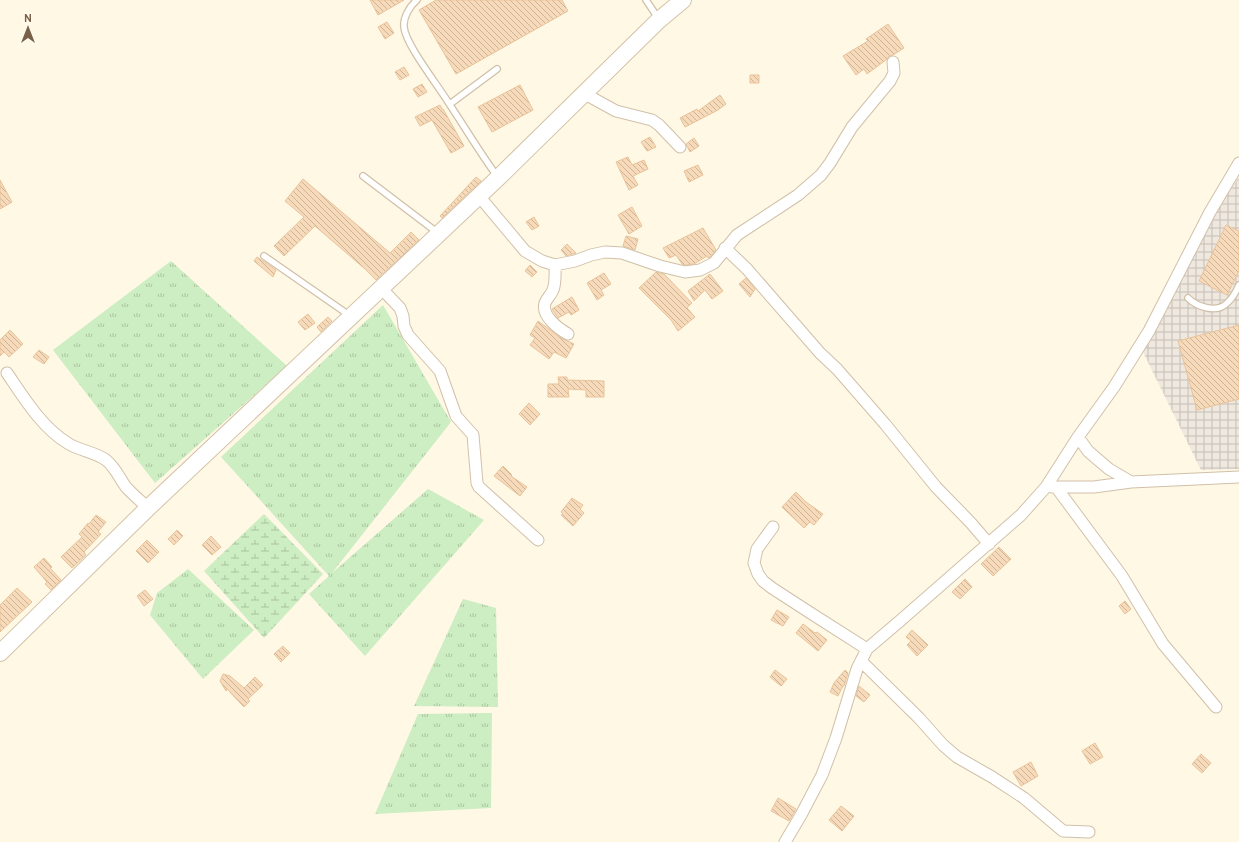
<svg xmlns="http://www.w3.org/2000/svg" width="1239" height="842" viewBox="0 0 1239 842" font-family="Overpass,sans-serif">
<defs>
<pattern id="industrial-grid" width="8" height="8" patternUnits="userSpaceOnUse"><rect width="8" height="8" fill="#eee8df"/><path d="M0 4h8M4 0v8" fill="none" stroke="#c6bfb7"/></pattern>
<pattern id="grass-tufts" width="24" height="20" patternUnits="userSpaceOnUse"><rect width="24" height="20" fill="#cdedc2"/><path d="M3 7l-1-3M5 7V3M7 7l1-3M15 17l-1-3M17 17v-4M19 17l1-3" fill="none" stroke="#abc39f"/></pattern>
<pattern id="wetland-marsh" width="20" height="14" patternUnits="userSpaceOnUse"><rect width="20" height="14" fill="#cdedc2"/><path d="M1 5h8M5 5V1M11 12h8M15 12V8" fill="none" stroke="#abc39f"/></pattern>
<pattern id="building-back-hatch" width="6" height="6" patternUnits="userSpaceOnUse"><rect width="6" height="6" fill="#f6daba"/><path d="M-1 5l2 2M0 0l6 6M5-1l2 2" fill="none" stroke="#ccb499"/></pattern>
</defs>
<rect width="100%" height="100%" fill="#fef8e5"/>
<path fill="url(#industrial-grid)" d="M1239 177V469L1201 470 1143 352 1214 214Z"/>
<path fill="url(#grass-tufts)" d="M171 261 287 366 155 483 53 350Z
M383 305 451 422 332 573 428 489 484 520 365 656 309 594 329 576 221 457Z
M188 569 254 630 203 679 150 615 157 593Z
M463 599 496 608 498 707 414 706Z
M492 713 491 808 375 814 418 714Z"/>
<path fill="url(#wetland-marsh)" d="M264 514 323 574 264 638 204 571Z"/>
<path fill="url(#building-back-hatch)" stroke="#eac399" d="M370 0H404L378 15Z
M436 0H562L568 11 456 74 419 10Z
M387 22 394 33 385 39 378 27Z
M888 24 904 48 893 55 889 56 886 60 867 74 864 69 856 75 843 56 868 41 866 39Z
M404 67 409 75 400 80 395 72Z
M750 75H759V83H750Z
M422 84 427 92 418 97 413 89Z
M520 85 533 110 492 132 478 107Z
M720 95 726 104 718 110 685 127 680 118 697 109 698 111Z
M440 105 442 109H443L464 146 451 153 432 120 420 126 415 117Z
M650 137 656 147 647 151 641 142Z
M694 138 699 146 690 152 686 144Z
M628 157 632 165 644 160 648 169 633 176 638 185 629 190 616 162Z
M698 165 703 175 689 182 684 171Z
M476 177 481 181 442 218 440 216Z
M303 179 390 253 411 232 419 240 376 280 365 269 315 226 284 256 274 246 304 217 285 201Z
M0 180 12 202 0 209Z
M632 207 642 226 629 234 618 215Z
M534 217 539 226 532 230 526 222Z
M1226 225 1239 231V271L1227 295 1199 281Z
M703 228 716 250 710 257 708 258 707 256 694 264 685 265 682 264 676 255 669 258 663 248Z
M626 236 638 239 635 250 623 246Z
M567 244 576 253 566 256 561 250Z
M257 257 276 270 273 277 254 261Z
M530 265 537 272 532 277 525 271Z
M656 272 664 274 692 303 687 308 695 317 678 331 671 320 639 288Z
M604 273 611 284 601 290 604 295 597 300 587 283Z
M710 274 723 291 712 299 705 290 694 301 688 291Z
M746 278 755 289 750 297 739 284Z
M572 297 579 310 571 315 569 312 558 318 552 309Z
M308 314 315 323 305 330 298 322Z
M328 317 332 321 321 332 317 327Z
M538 321 561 338 574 344 566 358 554 352 549 359 530 345 535 338 530 335Z
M1239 325V399L1197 410 1178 341Z
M10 330 23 344 9 357 4 352 0 356V340Z
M39 350 49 357 44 364 33 357Z
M558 377H567V380L604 381V397H586V390L568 389 569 397H548V384H559Z
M529 403 540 414 530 425 519 414Z
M503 466 512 475 511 476 527 487 520 496 494 476Z
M796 492 806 502 823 514 814 525 810 522 804 528 782 507Z
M572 498 583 505 580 509 584 513 573 526 561 515 563 514 561 512Z
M96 515 106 522 98 532 101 534 84 552 86 555 72 568 61 557 82 537 79 534 88 523 89 524Z
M177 530 183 536 174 545 168 539Z
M211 536 221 547 212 555 202 545Z
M147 540 159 552 148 563 136 551Z
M999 547 1011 559 993 576 981 564Z
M44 558 52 567 50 568 61 580 51 590 45 584 47 582 34 567Z
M965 579 972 587 960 599 952 592Z
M17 588 32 602 0 632V605Z
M145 590 153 599 144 606 137 596Z
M1125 601 1131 609 1125 614 1119 606Z
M777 610 789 617 783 626 771 620Z
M803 624 815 633 817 632 827 640 818 651 796 633Z
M912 630 928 645 917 656 907 645 911 641 906 637Z
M283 646 290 653 281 662 274 654Z
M775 670 787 679 781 686 770 677Z
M845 670 848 673 844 686H843L838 696 830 692 834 683Z
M223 674 230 676 244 688 255 677 263 685 248 699 250 701 244 707 227 689 226 691 220 681Z
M859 686 870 695 864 702 856 696Z
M1095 743 1103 757 1090 764 1082 751Z
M1201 754 1211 763 1202 773 1192 764Z
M1031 762 1038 776 1021 786 1013 772Z
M778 798 796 809 789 821 771 811Z
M841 806 854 816 842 831 829 820Z"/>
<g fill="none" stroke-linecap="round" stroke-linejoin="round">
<g stroke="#d1c0a9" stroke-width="8">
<path id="lane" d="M417 0C410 6 403 17 404 27 405 44 440 88 450 105 466 129 480 153 497 176
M646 0 658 18
M450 104 497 69
M363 176 438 233
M264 256 349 315
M1188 298C1197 307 1216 313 1226 304 1232 299 1236 292 1239 285"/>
</g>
<g stroke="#d1c0a9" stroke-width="13">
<path id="street" d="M585 94 616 111 652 120 659 125 680 147
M479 196 525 251 542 261 555 265 575 261 591 255 605 252 622 253 660 266 685 272 700 270 714 263 737 235 798 195 821 175 830 163 852 127 890 81 894 73 893 62
M725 248 747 269 820 353 837 369 885 424 936 487 971 523 989 544
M555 265C555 273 556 282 553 290 551 295 547 298 545 303 541 316 559 329 568 334
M381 288 400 308 403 316 404 326 408 335 440 371 456 416 473 435 477 483 479 487 538 540
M7 373C24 398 42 428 69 444 81 451 95 452 106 460 116 468 119 478 126 487 133 495 141 501 148 508
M1078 437 1088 451 1096 458 1109 469 1131 482 1239 477
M1052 487H1094L1131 482
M1056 487 1122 576 1163 644 1216 707
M773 527 757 549 754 563 758 574 763 581 772 588 809 612 867 649
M861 661 919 718 943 745 957 757 992 777 1024 798 1063 831 1089 832
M785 842 801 815 822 775 836 738 857 669 867 649 901 620 1021 515 1046 487 1078 437 1114 387 1149 331 1210 212 1239 163"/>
</g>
<g stroke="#d4c2a7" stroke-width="18">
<path id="secondary" d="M0 653 148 508 498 178 659 20 683 0"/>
</g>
<use href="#lane" stroke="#fff" stroke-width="5.5"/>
<use href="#street" stroke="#fff" stroke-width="11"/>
<use href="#secondary" stroke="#fff" stroke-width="16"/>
</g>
<g transform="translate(28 28)" stroke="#fffaed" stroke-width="3" paint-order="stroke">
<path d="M0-3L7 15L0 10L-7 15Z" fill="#796047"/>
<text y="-6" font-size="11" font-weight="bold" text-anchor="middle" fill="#796047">N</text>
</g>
</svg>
